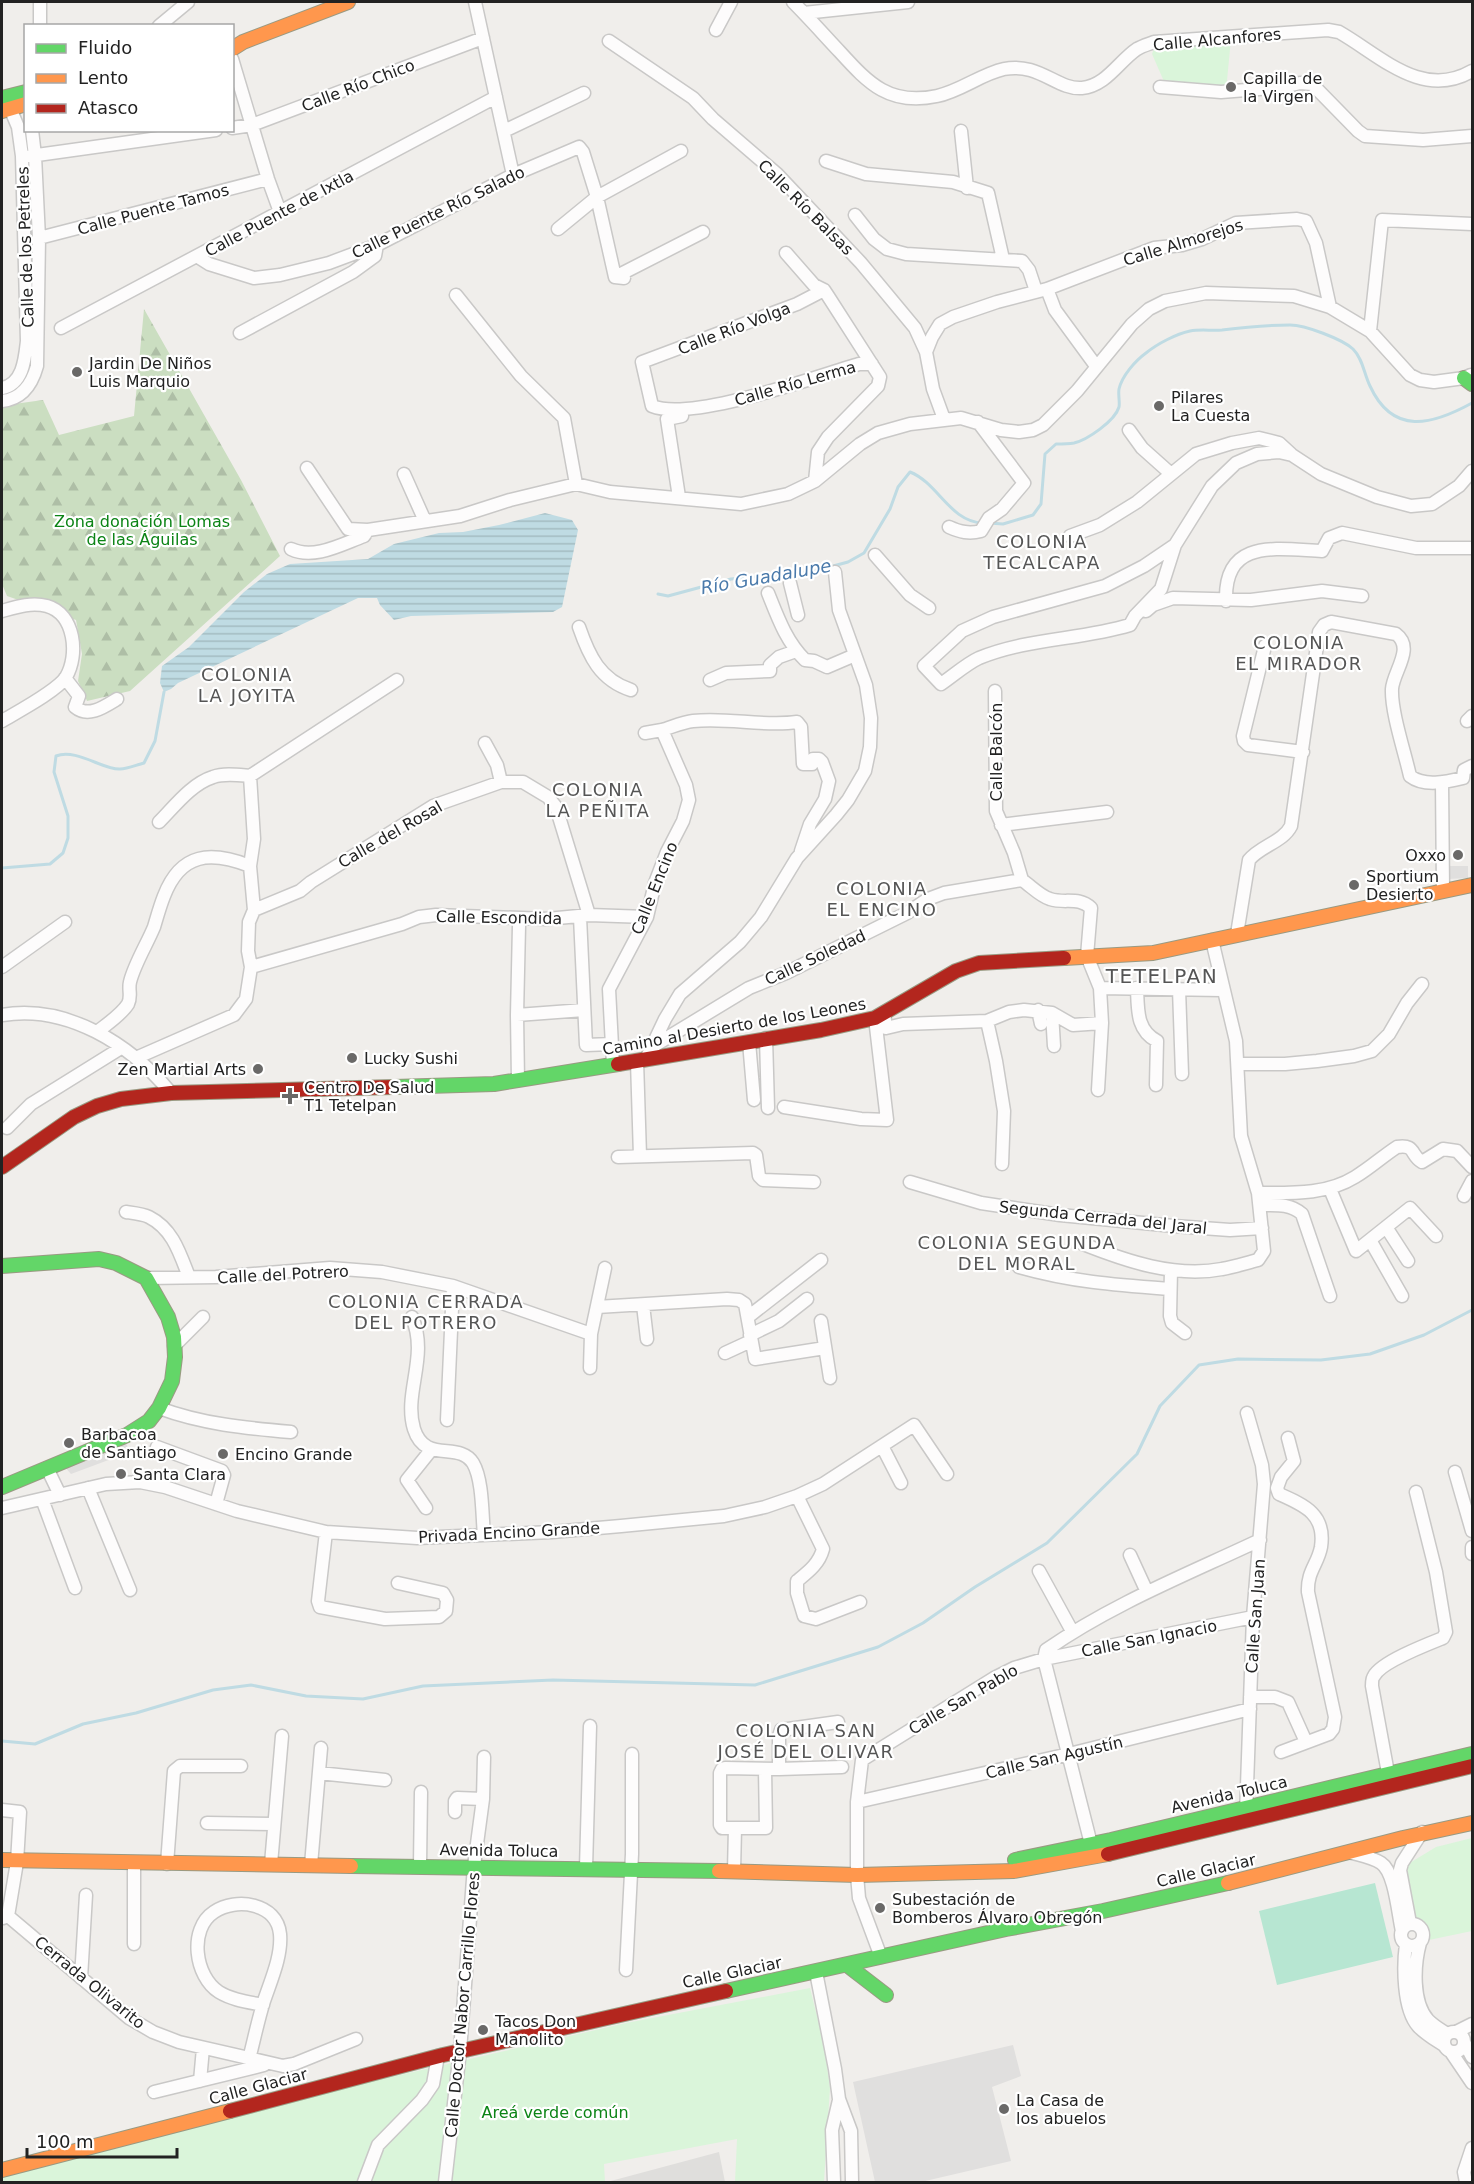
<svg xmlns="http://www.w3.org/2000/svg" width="1474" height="2184" viewBox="0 0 1474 2184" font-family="'DejaVu Sans',sans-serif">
<defs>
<pattern id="forest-firs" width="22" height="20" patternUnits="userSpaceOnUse" patternTransform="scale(1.5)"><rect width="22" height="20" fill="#cbdec1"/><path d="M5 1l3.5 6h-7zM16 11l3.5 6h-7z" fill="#aebea6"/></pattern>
<pattern id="water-rules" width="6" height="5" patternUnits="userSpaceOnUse" patternTransform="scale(1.5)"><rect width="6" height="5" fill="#bfdbe3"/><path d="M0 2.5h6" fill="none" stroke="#a4bcc2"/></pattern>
</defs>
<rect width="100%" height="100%" fill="#f0eeeb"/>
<path fill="#dfdedc" d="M719 2152 725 2182H607Z"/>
<path fill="url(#forest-firs)" d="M144 309 241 480 280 556 130 691 87 701 78 681 82 654 76 620 7 596 2 584V401L14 404 43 400 59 435 134 416Z"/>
<path fill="#daf5da" d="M1231 39 1226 91 1166 86 1152 54 1156 44Z
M1472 1838V1931L1429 1940 1423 1920 1415 1918 1405 1873 1408 1864 1436 1847Z
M810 1988 824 2044 830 2088 824 2181 735 2182 737 2139 604 2164 605 2182H2V2176L291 2100 626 2023Z"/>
<path fill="#b7e6d2" d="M1375 1883 1393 1957 1277 1985 1259 1911Z"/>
<path fill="#e0dfde" d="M1449 866H1468V878L1448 879Z
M125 1441 130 1452 71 1474 64 1466Z
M1013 2045 1021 2076 992 2087 1011 2161 921 2182H875L853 2082Z"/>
<path fill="url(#water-rules)" d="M545 513 572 520 578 530 562 607 553 612 411 616 394 620 380 605 377 598H358L178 683 171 689 164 692 160 683 162 666 189 647 244 592 267 574 290 564 368 559 394 544 439 533 463 532 499 525Z"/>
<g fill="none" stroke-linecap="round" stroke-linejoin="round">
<path stroke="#bfdbe3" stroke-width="3" d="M989 523 1003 524 1033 515 1041 504 1045 454 1056 444C1061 444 1068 444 1074 443 1087 440 1115 421 1119 407 1120 402 1118 395 1119 389 1122 376 1135 361 1146 353 1157 344 1176 334 1190 331 1201 329 1212 331 1222 330 1245 327 1267 325 1290 325 1305 325 1342 339 1353 349 1363 359 1364 374 1370 386 1393 436 1432 425 1472 403
M658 594 668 596 731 579 811 572 848 562 864 553 890 509 898 487 910 472C938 483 950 522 983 523
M2 868 50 864 63 853 68 838V816L54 772 56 756C76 748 103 770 120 769 128 769 136 765 144 763L155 741 164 692
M2 1741 35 1744 83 1724 136 1713 213 1690 251 1685 306 1696 363 1699 423 1686 553 1680 755 1685 878 1647 923 1623 975 1587 1047 1543 1137 1454 1160 1406 1199 1365 1238 1359 1321 1360 1370 1354 1424 1335 1472 1310"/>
<g stroke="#c9c8c7" stroke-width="15">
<path id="street" d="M475 2 513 175
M793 2C809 18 824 35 840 52 869 84 890 106 937 96 961 91 981 74 1004 69 1039 62 1057 90 1082 88 1106 86 1119 61 1137 49 1142 46 1149 44 1154 42L1328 30 1339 32C1381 56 1422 100 1472 71
M804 13 908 2
M40 26V2
M159 26 188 2
M716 30 731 2
M609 41 693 98 713 119 777 174 861 263 915 328 926 352 933 389 944 419
M232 59 268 179 280 212
M1160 87 1221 92 1284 87 1300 83 1312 84 1358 131 1365 136 1423 140 1472 136
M232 128 252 125 483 38
M504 131 584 93
M961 131 967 188
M30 156 216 130
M826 161 866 174 953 182 988 193 1003 259
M855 215 874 239 887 249 906 254 1022 261 1029 270 1036 291
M558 229 597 197 681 151
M39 238 268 179
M786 253 814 285 824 290 828 296 880 377 878 386 828 437 818 452 815 481
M198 257 209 264 254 278 280 275 329 263 377 245 513 175 579 147 583 152 597 197 615 277 624 278
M615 277 703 232
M1047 289 1055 310 1096 366
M824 290 797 304 642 362 652 406C692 422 814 377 859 364H872
M456 295 521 376 564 418 576 484
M61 328 496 97
M1370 331 1382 220 1472 224
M240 333 353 272 375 256 377 245
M926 352 932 337 940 324 953 317 997 302 1047 289 1154 248 1182 245 1202 239 1236 223 1297 219 1306 221 1316 243 1330 307
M2 388C23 384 25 359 27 341L22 156 18 127 7 101
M2 401C22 399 32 384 37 366L39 238 35 156 32 130
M1129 430 1142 448 1170 473
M307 468 348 529 368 530
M404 474 425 521
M679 497 667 419 682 416
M949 527C960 532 969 534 981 531L989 518 1002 509 1024 483 978 422
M1070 536 1100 525 1137 502 1196 454 1232 443 1259 438 1279 443 1291 454
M1175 545 1144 566 1105 586 993 617 962 631 924 666 941 684C953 676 966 664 979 658 1028 638 1080 640 1130 625L1135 616 1161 589 1175 545 1212 486 1236 463 1257 454 1279 452 1292 455 1321 474 1377 497 1411 506 1432 504 1459 486 1472 471
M291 549C314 560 342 544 364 536L368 530 460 516 510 500 576 484 610 492 741 504 788 494 815 481 860 444 878 433 910 424 961 418 1001 430 1019 432 1033 430 1043 425 1077 391 1132 324 1149 309 1165 301 1206 293 1294 296 1330 307 1370 331 1410 375 1420 380 1434 382 1464 378 1471 375
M875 555 910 595 929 608
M790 583 798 615
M768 593C778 618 786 641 805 660L814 661 827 667 855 655
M1226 601C1224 538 1276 549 1322 551L1329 538 1342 533 1416 548H1472
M2 611C16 607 31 602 47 606 75 614 79 655 66 677 57 691 17 712 2 721
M1146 611 1153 605 1173 598 1251 600 1322 591 1362 596
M579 627C589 656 600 680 631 690
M1265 646 1243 736 1244 741 1248 745 1303 752
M65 678 79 696 75 707C88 718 104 707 117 699
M710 680 726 673 770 671V665L779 657 796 651
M995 691 996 811 1014 853 1022 880
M1467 721 1472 716
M662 730C672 727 683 722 693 721 728 717 763 727 797 722L801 727 803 764H812L813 759H819L822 762 829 781 825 799 810 824 801 851
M485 743 497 765 501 782
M250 776 397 680
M1442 783 1443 890
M1001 825 1107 812
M1022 880C1031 886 1040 896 1050 899 1065 904 1078 896 1091 908L1087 956 1100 988 1102 1023 1098 1090
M254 910 300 891 311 882 433 806 501 782H523L548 797 556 807 589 915
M580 917 586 1045 612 1044
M1237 934 1249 860C1260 846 1283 842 1291 826L1319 632 1324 625 1331 622 1396 634C1415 648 1393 672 1392 689 1391 712 1405 753 1410 776 1424 787 1446 782 1463 778L1464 770 1472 766
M2 967 65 922
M251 967 402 924 419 917 436 915 547 919 589 915 647 917
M1100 988 1222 990
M1137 988C1138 1009 1136 1030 1157 1041L1156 1085
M1179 989 1182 1074
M1038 1010 1041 1024
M884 1013 886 1028 903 1024 987 1021 1009 1012 1024 1010 1052 1013 1073 1025 1102 1023
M1052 1013 1054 1046
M2 1015C67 1004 130 1044 171 1093
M517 1015 584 1010
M987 1021 996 1061 1004 1111 1002 1164
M97 1032C107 1024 121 1015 128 1004 132 996 128 990 130 982 134 965 147 944 154 927 157 917 160 906 164 896 181 852 211 851 250 866
M766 1038 768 1108
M749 1042 754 1100
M652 1047 749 988 786 973 907 913 928 899 944 893 1022 880
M138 1057 234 1015 246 999 251 967 248 951 249 922 254 910 250 866 254 839 250 776C238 775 224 773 213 777 191 784 174 807 159 822
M646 1059 665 1019 680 994 740 942 761 917 797 858 836 815 848 800 865 771 870 747 871 718 866 685 839 610 835 572
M637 1061 640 1156
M1239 1064H1285L1317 1061 1354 1056 1372 1051 1389 1034 1407 1003 1422 984
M613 1065 609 989 647 917 655 883 667 852 683 821 689 800 686 785 662 730 645 733
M518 1080 517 1015 519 926
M784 1107 861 1119 887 1120 875 1018
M7 1128 31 1104 121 1048
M618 1157 753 1153 756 1155 759 1176 763 1180 814 1182
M910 1182 981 1203 1060 1215 1174 1226 1230 1230 1262 1228
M1330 1189 1356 1251 1410 1208 1436 1236
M1258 1193C1291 1193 1326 1195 1355 1177 1370 1168 1383 1156 1397 1147 1416 1144 1410 1155 1422 1162L1443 1149 1457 1151 1472 1167
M1464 1196 1472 1181
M1260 1205C1275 1205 1290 1203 1302 1214L1330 1296
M126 1212C133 1213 143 1214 149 1217 173 1229 180 1254 189 1277
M1386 1227 1408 1261
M1370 1240 1402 1296
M1083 1244C1126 1261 1175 1278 1222 1269 1234 1267 1246 1263 1258 1260L1264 1251 1258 1193 1241 1136 1236 1041 1212 940
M1019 1267C1072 1282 1116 1285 1170 1289
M1171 1270 1170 1316 1172 1323 1185 1333
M146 1278 216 1277 330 1268 382 1272 453 1286 591 1334
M643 1305 647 1339
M597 1307 727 1299 739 1300 745 1304 755 1359 825 1348
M412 1317C429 1357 403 1393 414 1429 425 1464 459 1441 473 1463 483 1480 482 1515 484 1535
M748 1317 821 1260
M821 1321 830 1378
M750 1335 779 1321 807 1299
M174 1346 203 1317
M725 1353 751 1341
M590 1368 591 1334 605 1268
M159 1408C202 1424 245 1428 291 1432
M447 1420 453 1286
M882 1446 901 1483
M157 1447 222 1471 224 1475 216 1504
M47 1468 60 1495
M1455 1472 1472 1531
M88 1488 130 1590
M797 1496 823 1549C819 1564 808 1572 797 1581V1593L804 1616 816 1619 860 1602
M42 1499 75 1588
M2 1508 106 1484 140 1482 165 1487 237 1511 326 1532 417 1538 552 1532 621 1526 724 1516 765 1507 797 1496 823 1484 914 1425 947 1474
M426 1508 407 1480 431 1450
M326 1532 318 1601 320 1607 385 1619 439 1617 446 1611 447 1600 443 1593 398 1583
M1472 1547V1554
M1130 1555 1147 1592
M1039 1571 1072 1631
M1250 1697H1275L1288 1702 1306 1742
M1281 1752 1329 1734 1333 1729 1335 1717 1308 1592C1307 1571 1318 1564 1321 1547 1326 1514 1304 1505 1279 1494L1277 1488 1281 1477 1294 1461 1288 1438
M765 1769 766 1828H722L720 1825V1773L722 1769 725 1768 779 1769V1736L781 1730 838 1722
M779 1769 842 1767
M319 1773 385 1780
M1388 1773 1372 1686C1372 1682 1372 1678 1374 1676 1381 1662 1428 1644 1443 1638L1446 1632 1436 1572 1416 1492
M857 1802 1069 1754 1250 1709
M2 1810 20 1812 17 1862 8 1916 3 1918
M455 1812V1801L457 1798 483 1799
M1246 1814 1253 1617 1264 1484 1262 1465 1247 1413
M207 1823 273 1824
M1091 1844 1044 1659 1046 1650C1112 1604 1188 1574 1260 1540
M1349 1852C1359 1855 1372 1857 1381 1863 1395 1872 1398 1914 1402 1931
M134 1864V1944
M167 1864 174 1771 180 1766H241
M271 1864 282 1736
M311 1865 321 1748
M420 1865 421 1792
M586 1868 590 1726
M734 1871 735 1828
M8 1916 129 2018 153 2032 179 2042 283 2066 294 2064 356 2039
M1410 1923 1400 1870 1402 1863 1422 1832
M1401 1935a11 11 0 1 1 22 0a11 11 0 1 1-22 0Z
M1420 1943C1414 1965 1412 2002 1428 2020 1434 2026 1441 2030 1447 2034
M1406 1944C1403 1966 1403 2009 1418 2026 1425 2034 1436 2040 1445 2046
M881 1957 859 1898 857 1875V1802L862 1760 994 1678 1014 1668 1044 1659 1253 1617
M626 1970 632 1854V1754
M816 1972 835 2069 839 2099 851 2131 852 2182
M81 1978 86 1895
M1456 2032 1472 2024
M1444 2042a10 10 0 1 1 20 0a10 10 0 1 1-20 0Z
M1464 2042 1472 2057
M1451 2052 1472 2083
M249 2059C254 2040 258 2020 264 2001 271 1980 282 1956 280 1934 277 1903 236 1897 214 1912 188 1929 195 1977 219 1992 232 2000 248 2002 263 2005
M200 2081 203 2048
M154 2092 264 2065
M364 2182 378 2145 422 2100 433 2084 438 2056
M445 2182 460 2051 474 1866 483 1799 484 1757
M834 2182 832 2130 839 2100
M1466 2182 1464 2172 1472 2148"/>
</g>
<g stroke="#999a82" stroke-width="16">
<path id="fast" d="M2 98 26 92
M1464 378 1472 384
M394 1087 494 1084 618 1064
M2 1266 99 1259 116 1263 146 1278 168 1317 174 1337 175 1357 172 1381 159 1408 149 1421 127 1435 2 1487
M1015 1860 1111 1840 1472 1754
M351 1866 719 1871
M847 1965 886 1995
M726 1991 1006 1929 1103 1911 1228 1883"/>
</g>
<g stroke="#999a82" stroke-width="16">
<path id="slow" d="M232 49 243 42 348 2
M2 111 26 104
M1064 958 1153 953 1472 885
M2 1860 351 1866
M719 1871 857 1875 1014 1871 1108 1854
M1228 1883 1403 1838 1472 1823
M2 2170 230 2111"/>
</g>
<g stroke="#999a82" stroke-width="16">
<path id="jam" d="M618 1064 821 1030 875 1018 956 971 979 963 1064 958
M2 1167 74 1117 97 1106 121 1099 171 1093 394 1087
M1108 1854 1472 1766
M230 2111 443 2055 726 1991"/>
</g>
<use href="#street" stroke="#fdfcfc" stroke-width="12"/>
<use href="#fast" stroke="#63d668" stroke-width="14"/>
<use href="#slow" stroke="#ff974d" stroke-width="14"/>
<use href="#jam" stroke="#b3261e" stroke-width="14"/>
</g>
<g fill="#6a6968" stroke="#fff" stroke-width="2">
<circle cx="1231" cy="87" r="6"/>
<circle cx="77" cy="372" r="6"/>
<circle cx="1159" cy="406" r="6"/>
<circle cx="1458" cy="855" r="6"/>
<circle cx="1354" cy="885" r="6"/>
<circle cx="352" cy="1058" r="6"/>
<circle cx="258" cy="1069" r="6"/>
<path d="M287 1087h6v6h6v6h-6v6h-6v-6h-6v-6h6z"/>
<circle cx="69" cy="1443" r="6"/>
<circle cx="223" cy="1454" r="6"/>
<circle cx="121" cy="1474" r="6"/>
<circle cx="880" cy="1908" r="6"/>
<circle cx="483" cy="2030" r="6"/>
<circle cx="1004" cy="2109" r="6"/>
</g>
<g text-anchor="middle" stroke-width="4.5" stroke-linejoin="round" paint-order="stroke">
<g font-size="16" fill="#222" stroke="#fff">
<text transform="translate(1217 39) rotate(-5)" y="6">Calle Alcanfores</text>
<text transform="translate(358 85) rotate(-21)" y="6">Calle Río Chico</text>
<text transform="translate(806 207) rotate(45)" y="6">Calle Río Balsas</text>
<text transform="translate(153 209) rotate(-15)" y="6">Calle Puente Tamos</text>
<text transform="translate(438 212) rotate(-26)" y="6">Calle Puente Río Salado</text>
<text transform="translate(279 213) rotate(-28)" y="6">Calle Puente de Ixtla</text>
<text transform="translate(1183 242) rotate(-17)" y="6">Calle Almorejos</text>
<text transform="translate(25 247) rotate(-92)" y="6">Calle de los Petreles</text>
<text transform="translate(734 328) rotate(-21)" y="6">Calle Río Volga</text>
<text transform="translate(795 383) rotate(-16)" y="6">Calle Río Lerma</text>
<text transform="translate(996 752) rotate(-90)" y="6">Calle Balcón</text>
<text transform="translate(390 834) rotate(-30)" y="6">Calle del Rosal</text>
<text transform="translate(654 888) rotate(-68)" y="6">Calle Encino</text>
<text transform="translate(499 917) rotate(1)" y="6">Calle Escondida</text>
<text transform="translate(815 957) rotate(-25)" y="6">Calle Soledad</text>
<text transform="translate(734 1026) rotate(-10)" y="6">Camino al Desierto de los Leones</text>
<text transform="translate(1103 1217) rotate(6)" y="6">Segunda Cerrada del Jaral</text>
<text transform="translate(283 1274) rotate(-3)" y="6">Calle del Potrero</text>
<text transform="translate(509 1532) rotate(-3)" y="6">Privada Encino Grande</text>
<text transform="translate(1255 1616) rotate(-86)" y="6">Calle San Juan</text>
<text transform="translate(1149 1638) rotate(-11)" y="6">Calle San Ignacio</text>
<text transform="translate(963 1699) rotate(-30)" y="6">Calle San Pablo</text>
<text transform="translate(1054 1757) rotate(-13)" y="6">Calle San Agustín</text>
<text transform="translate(1229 1794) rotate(-13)" y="6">Avenida Toluca</text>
<text transform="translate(499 1850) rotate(1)" y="6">Avenida Toluca</text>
<text transform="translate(1206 1870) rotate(-13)" y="6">Calle Glaciar</text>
<text transform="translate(732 1972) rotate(-12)" y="6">Calle Glaciar</text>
<text transform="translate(90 1982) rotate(39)" y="6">Cerrada Olivarito</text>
<text transform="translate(462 2005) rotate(-85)" y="6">Calle Doctor Nabor Carrillo Flores</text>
<text transform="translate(258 2086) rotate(-15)" y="6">Calle Glaciar</text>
</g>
<g font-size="16" fill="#222" stroke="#fff" text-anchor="start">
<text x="1243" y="84">Capilla de<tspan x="1243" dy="18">la Virgen</tspan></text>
<text x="89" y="369">Jardin De Niños<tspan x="89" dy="18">Luis Marquio</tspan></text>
<text x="1171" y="403">Pilares<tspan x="1171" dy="18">La Cuesta</tspan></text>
<text x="1446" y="861" text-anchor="end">Oxxo</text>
<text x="1366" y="882">Sportium<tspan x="1366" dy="18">Desierto</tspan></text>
<text x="364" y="1064">Lucky Sushi</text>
<text x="246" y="1075" text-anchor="end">Zen Martial Arts</text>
<text x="304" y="1093">Centro De Salud<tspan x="304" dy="18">T1 Tetelpan</tspan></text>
<text x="81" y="1440">Barbacoa<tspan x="81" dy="18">de Santiago</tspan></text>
<text x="235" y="1460">Encino Grande</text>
<text x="133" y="1480">Santa Clara</text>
<text x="892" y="1905">Subestación de<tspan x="892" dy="18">Bomberos Álvaro Obregón</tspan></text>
<text x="495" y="2027">Tacos Don<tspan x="495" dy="18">Manolito</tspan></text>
<text x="1016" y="2106">La Casa de<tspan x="1016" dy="18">los abuelos</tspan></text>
</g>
<g font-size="16" fill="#0c8416" stroke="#fff">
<text x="142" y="527">Zona donación Lomas<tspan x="142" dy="18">de las Águilas</tspan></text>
<text x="555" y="2118">Areá verde común</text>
</g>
<g font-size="18" letter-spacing="1.5" fill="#555" stroke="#fff">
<text x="1042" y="548">COLONIA<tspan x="1042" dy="21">TECALCAPA</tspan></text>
<text x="1299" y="649">COLONIA<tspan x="1299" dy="21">EL MIRADOR</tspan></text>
<text x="247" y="681">COLONIA<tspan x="247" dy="21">LA JOYITA</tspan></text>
<text x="598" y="796">COLONIA<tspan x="598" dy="21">LA PEÑITA</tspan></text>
<text x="882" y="895">COLONIA<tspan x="882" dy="21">EL ENCINO</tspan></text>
<text x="1017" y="1249">COLONIA SEGUNDA<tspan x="1017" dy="21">DEL MORAL</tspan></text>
<text x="426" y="1308">COLONIA CERRADA<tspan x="426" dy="21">DEL POTRERO</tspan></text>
<text x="806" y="1737">COLONIA SAN<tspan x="806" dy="21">JOSÉ DEL OLIVAR</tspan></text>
</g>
<g font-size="18" font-style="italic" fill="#4a7aab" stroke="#fff">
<text transform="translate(766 577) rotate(-10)" y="6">Río Guadalupe</text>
</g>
<g font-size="20" letter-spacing="1.5" fill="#555" stroke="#fff">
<text x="1162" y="983">TETELPAN</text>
</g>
</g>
<rect width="1474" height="2184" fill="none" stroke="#222222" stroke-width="6"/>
<rect x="24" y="24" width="210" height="108" fill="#ffffff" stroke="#a7a7a7" stroke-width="1.5"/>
<rect x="36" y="44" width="30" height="9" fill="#63d668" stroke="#a7a7a7" stroke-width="1.5"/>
<text x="78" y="54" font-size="18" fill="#222222">Fluido</text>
<rect x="36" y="74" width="30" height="9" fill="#ff974d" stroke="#a7a7a7" stroke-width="1.5"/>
<text x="78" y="84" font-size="18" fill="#222222">Lento</text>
<rect x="36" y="104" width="30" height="9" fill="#b3261e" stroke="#a7a7a7" stroke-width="1.5"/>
<text x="78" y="114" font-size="18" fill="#222222">Atasco</text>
<path d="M27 2148v9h150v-9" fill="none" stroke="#222222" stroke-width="3"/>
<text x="36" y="2148" font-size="18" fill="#222222" stroke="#ffffff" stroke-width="4.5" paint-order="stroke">100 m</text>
</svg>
